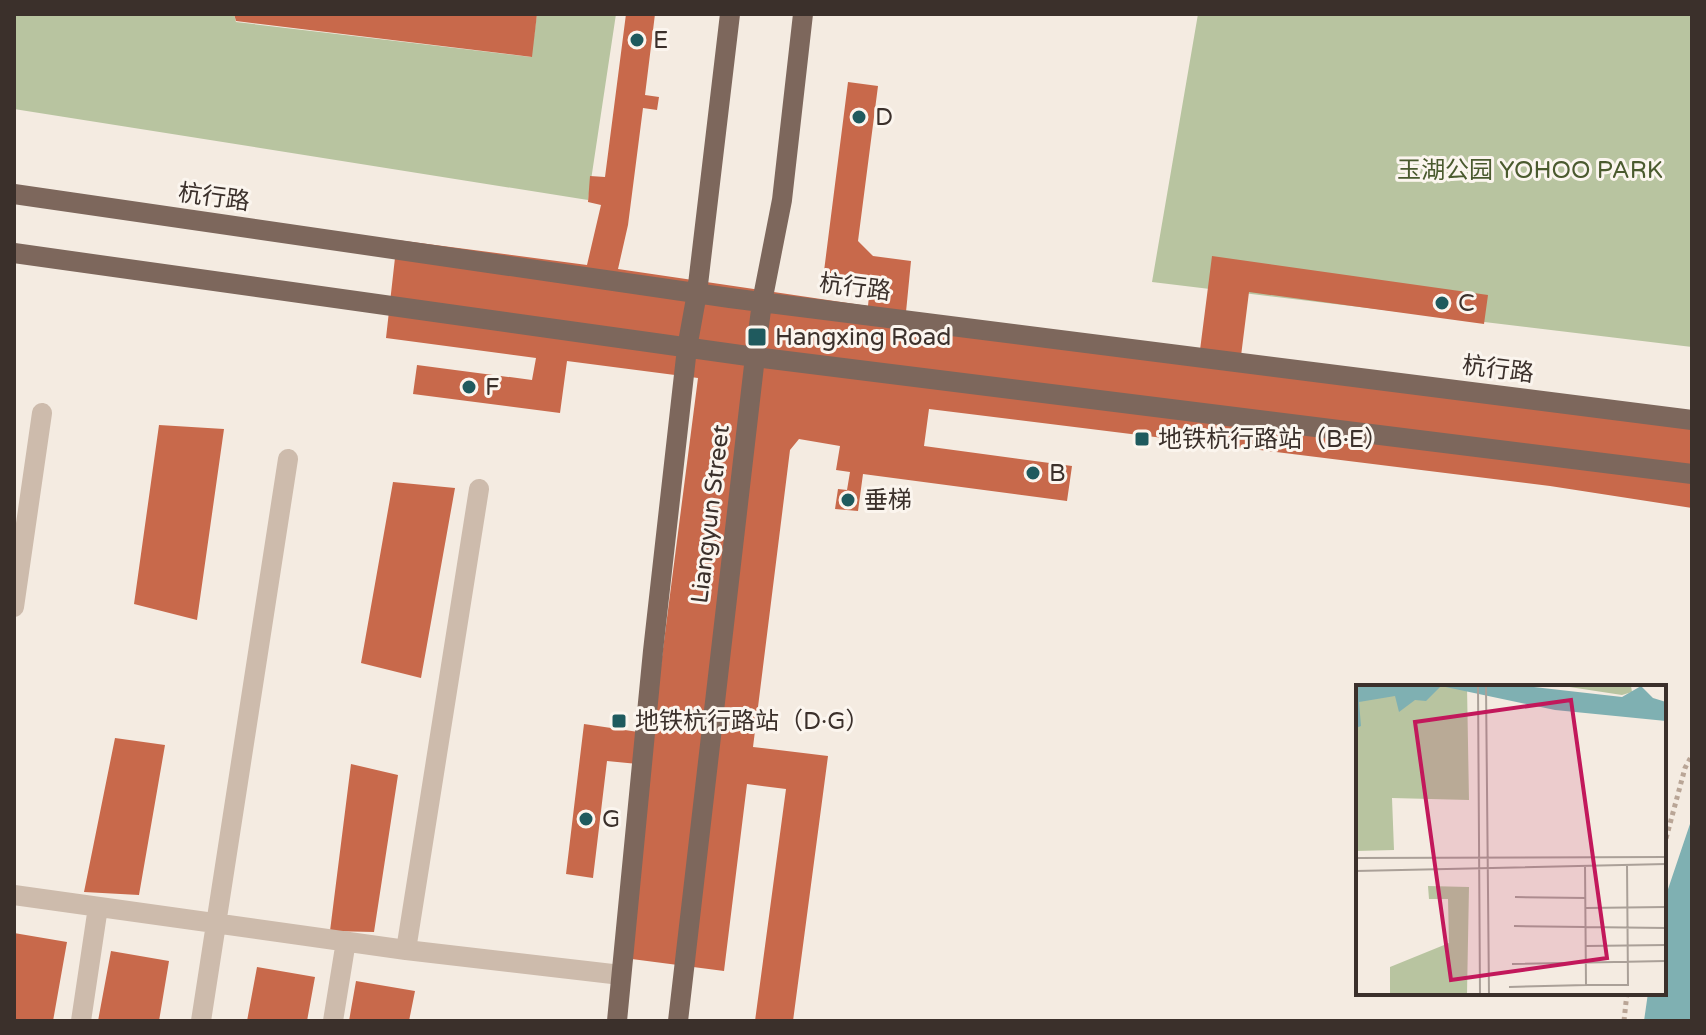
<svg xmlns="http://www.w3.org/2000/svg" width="1706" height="1035" viewBox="0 0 1706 1035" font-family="'Varela Round','Noto Sans SC',sans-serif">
<rect width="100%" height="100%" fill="#f4ebe1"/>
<path fill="#b8c4a0" d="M14 14H234L236 22 531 57 537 14H616L588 200 14 109Z
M1198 14H1692V347L1152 282Z"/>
<path fill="#7fb0b2" d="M1692 818V1021H1644L1648 993H1664V901Z"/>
<path fill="#c8694b" d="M234 14H537L532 57 236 21Z
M626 14H655L645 95 659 97 657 110 643 108 628 225 618 269 868 306 870 285 823 279 848 82 878 86 858 241 873 256 911 261 906 312 1200 350 1212 256 1488 295 1484 324 1249 292 1241 356 1692 412V508L1550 486 929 409 924 446 1072 466 1067 501 863 474 858 511 835 509 838 489 847 490 850 472 836 470 840 446 799 439 790 450 753 747 828 756 793 1021H755L786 789 747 784 724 971 624 958 648 765 607 761 593 878 566 874 584 724 652 734 698 378 567 361 560 413 413 394 417 365 532 380 536 358 386 338 397 240 587 265 601 205 588 202 590 176 605 177Z
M159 425 224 429 197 620 134 604Z
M393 482 455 488 421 678 361 663Z
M115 738 165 745 139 895 84 892Z
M351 764 398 775 374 932 330 931Z
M14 933 67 942 53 1021H14Z
M111 951 169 961 159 1021H98Z
M257 967 315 977 307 1021H247Z
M356 981 415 991 409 1021H349Z"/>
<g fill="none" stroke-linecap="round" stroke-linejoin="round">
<path stroke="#b9a596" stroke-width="5" stroke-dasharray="4 4" stroke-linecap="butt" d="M1664 846 1685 768 1692 755
M1624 1021 1627 993"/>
<path stroke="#cdbbac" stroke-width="20" d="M14 607 42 413
M14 895 406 950 621 975
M406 950 479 489
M81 1021 98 907
M201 1021 288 459
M333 1021 346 941"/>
<path stroke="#7d675c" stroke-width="20" d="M14 194 730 298 1692 420
M14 253 755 357 1692 474
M617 1021 653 651 687 348 697 293 730 14
M678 1021 755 357 762 302 782 200 803 14"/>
</g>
<g fill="#1f5a5e" stroke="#fbf5ee" stroke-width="3">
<circle cx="637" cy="40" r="8"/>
<circle cx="859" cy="117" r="8"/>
<circle cx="1442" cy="303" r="8"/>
<rect x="747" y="327" width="20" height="20" rx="4"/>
<circle cx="469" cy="387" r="8"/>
<rect x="1134" y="431" width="16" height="16" rx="4"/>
<circle cx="1033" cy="473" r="8"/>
<circle cx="848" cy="500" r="8"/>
<rect x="611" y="713" width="16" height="16" rx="4"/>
<circle cx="586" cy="819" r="8"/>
</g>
<g text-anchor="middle" stroke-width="6" stroke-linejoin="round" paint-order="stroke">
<g font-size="24" fill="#3b302b" stroke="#fbf5ee" text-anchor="start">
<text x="653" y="48">E</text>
<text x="875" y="125">D</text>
<text x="1458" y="311">C</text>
<text x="775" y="345">Hangxing Road</text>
<text x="485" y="395">F</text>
<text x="1158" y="447">地铁杭行路站（B·E）</text>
<text x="1049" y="481">B</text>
<text x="864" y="508">垂梯</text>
<text x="635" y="729">地铁杭行路站（D·G）</text>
<text x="602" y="827">G</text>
</g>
<g font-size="24" fill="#4a5a2e" stroke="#fbf5ee">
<text x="1530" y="178">玉湖公园 YOHOO PARK</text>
</g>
<g font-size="24" fill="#3b302b" stroke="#fbf5ee">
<text transform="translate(214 197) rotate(8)" y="8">杭行路</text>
<text transform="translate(855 287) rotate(7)" y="8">杭行路</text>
<text transform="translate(1498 369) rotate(7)" y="8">杭行路</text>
<text transform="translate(710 514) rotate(-83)" y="8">Liangyun Street</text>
</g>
</g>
<g transform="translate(1356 685)">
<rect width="310" height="310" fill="#f4ebe1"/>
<path d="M0 1H111L113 115 36 113 38 165 0 166ZM207 1H275L276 7 266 10ZM72 201 113 202 111 309H34V282L93 258 92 214H73Z" fill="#b8c4a0"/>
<path d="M0 1H169L266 12 285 1 297 13 310 17V36L199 25 85 1 70 16 59 15 43 27 39 11 3 17 5 41 0 43Z" fill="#7fb0b2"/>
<path fill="none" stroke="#aaa098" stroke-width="2" d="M122 1 124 309M130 1 133 309M0 173 310 172M0 186 310 179M159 212 230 213M230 223 310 222M158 241 310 243M230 261 310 260M156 279 310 276M230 300H272L271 179M153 302 230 300 229 180"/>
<path fill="#c2185b" fill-opacity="0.15" stroke="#c2185b" stroke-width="4" d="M215 15 251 273 95 295 59 37Z"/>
<rect width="310" height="310" fill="none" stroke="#3b302b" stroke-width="4"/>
</g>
<rect width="1706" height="1035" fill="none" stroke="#3b302b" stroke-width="32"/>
</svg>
